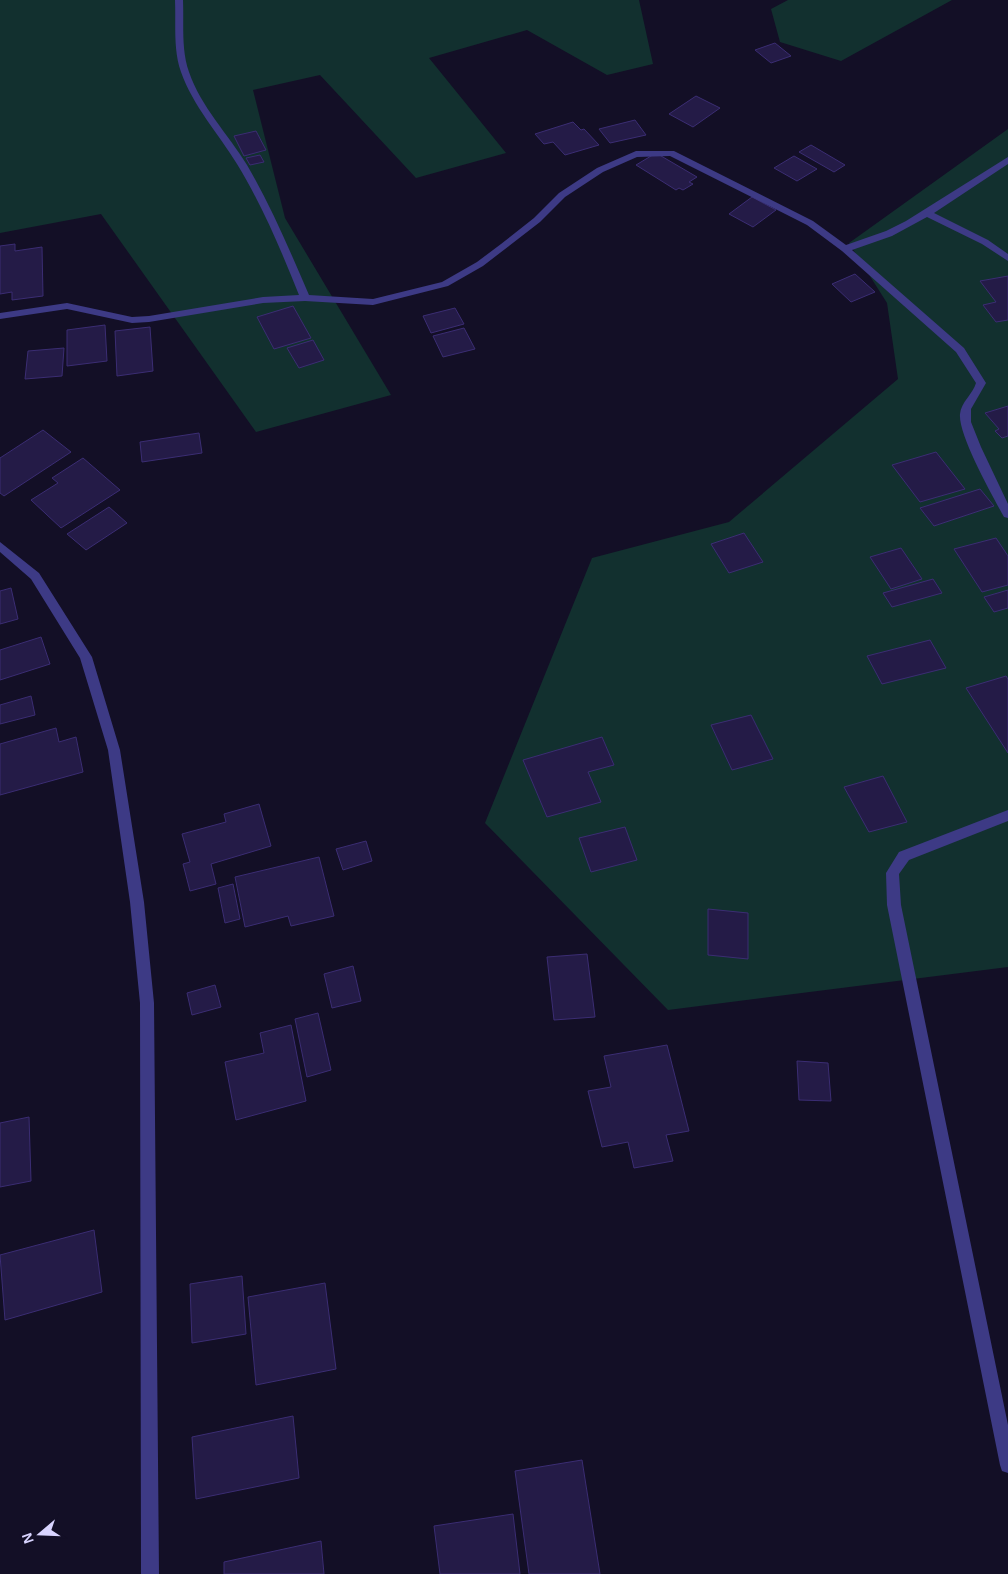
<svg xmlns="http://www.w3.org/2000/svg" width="1008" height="1574" viewBox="0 0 1008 1574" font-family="Arial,sans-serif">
<rect width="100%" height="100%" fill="#130f26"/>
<path fill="#12302f" d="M0 0H639L653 64 607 75 527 30 429 58 506 153 416 178 320 75 253 90 285 218 391 395 256 432 101 214 0 233Z
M788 0H952L841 61 780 42 771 9Z
M1008 129V967L668 1010 485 823 592 558 729 522 898 379 887 303 849 243Z"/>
<path fill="#241b47" stroke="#3b2d73" d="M775 43 791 56 771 63 755 50Z
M696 96 720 108 693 127 669 114Z
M635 120 646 135 610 143 599 129Z
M573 122 581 130 584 129 599 145 565 155 553 142 544 144 535 134Z
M256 131 266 150 244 156 234 136Z
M811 145 845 165 834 172 799 152Z
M656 153 697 177 689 182 693 184 683 190 679 188 676 190 636 165Z
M260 155 264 162 250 165 246 158Z
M794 156 817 169 797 181 774 168Z
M752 197 776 210 753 227 729 214Z
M15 244V251L42 247 43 296 12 300V292L0 294V246Z
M855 274 875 292 851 302 832 284Z
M1008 276V320L996 322 983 305 996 302 980 281Z
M293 306 311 338 274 349 257 317Z
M455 308 464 324 431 333 423 316Z
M105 325 107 361 67 366V330Z
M150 327 153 371 117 376 115 331Z
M464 328 475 349 443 357 433 336Z
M313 340 324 360 299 368 287 348Z
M64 348 62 376 25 379 28 351Z
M1008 406V436L1002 438 995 431 999 429 985 413Z
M43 430 71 452 4 496 0 493V458Z
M199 433 202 453 142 462 140 442Z
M936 452 965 489 920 502 892 465Z
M83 458 120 490 61 528 31 500 58 483 52 478Z
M980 489 994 506 934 526 920 508Z
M109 507 127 523 86 550 67 534Z
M744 533 763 562 729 573 711 544Z
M996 538 1008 556V585L982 592 954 549Z
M901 548 922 579 891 589 870 557Z
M933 579 942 593 892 607 883 593Z
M11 588 18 619 0 624V591Z
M1008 590V608L994 612 984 597Z
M41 637 50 664 0 680V650Z
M930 640 946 668 882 684 867 656Z
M1006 676 1008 679V753L966 688Z
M31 696 35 715 0 724V705Z
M751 715 773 759 732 770 711 725Z
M56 728 59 742 76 737 83 772 0 795V744Z
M602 737 614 765 588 772 601 802 547 817 523 760Z
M883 776 907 822 869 832 844 787Z
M259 804 271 846 211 864 216 884 190 891 183 864 190 862 182 834 226 822 224 814Z
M625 827 637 860 591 872 579 838Z
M366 841 372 861 343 870 336 849Z
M319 857 334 916 291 926 288 916 245 927 235 877Z
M233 884 240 919 225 923 218 888Z
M708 909 748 913V959L708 955Z
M587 954 595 1017 554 1020 547 957Z
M353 966 361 1001 332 1008 324 974Z
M215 985 221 1007 192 1015 187 993Z
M318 1013 331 1070 307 1077 295 1019Z
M291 1025 306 1101 236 1120 225 1062 264 1053 260 1033Z
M667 1045 689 1131 666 1135 673 1161 634 1168 628 1142 602 1147 588 1091 611 1087 604 1056Z
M797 1061 828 1063 831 1101 799 1100Z
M29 1117 31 1181 0 1187V1123Z
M94 1230 102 1292 5 1320 0 1255Z
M242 1276 246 1334 192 1343 190 1284Z
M325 1283 336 1369 256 1385 248 1297Z
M293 1416 299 1478 196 1499 192 1437Z
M582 1460 600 1574H529L515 1471Z
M513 1514 520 1574H440L434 1526Z
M321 1541 324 1574H224V1562Z"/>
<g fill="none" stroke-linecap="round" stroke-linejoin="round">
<path fill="#3d3a85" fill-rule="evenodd" d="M175 0H183C184 24 181 49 189 72 201 107 228 134 247 165 271 206 290 251 309 295L373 299 442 282 477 262 501 244 534 218 559 193 597 168 636 151H674L813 221 846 245 886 231 906 221 1008 157V164L934 213 988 240 1008 254V261L982 244 927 217 892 236 852 250 964 348 986 383 971 409V422L981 447 1008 504V518L1004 517C993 497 958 435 960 414 961 402 973 394 976 383L956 352 842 251 807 225 670 156 637 157 603 172 565 197 540 222 483 266 448 286 373 305 305 301 263 303 149 322 132 323 67 309 0 319V313L67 303 132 317 149 316 263 297 299 295C281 250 262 205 237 164 218 133 193 106 181 72 173 49 176 24 175 0Z
M0 542 39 573 92 657 120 750 144 902 154 1003 159 1574H141L140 1003 130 902 108 750 80 658 31 579 0 552Z
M1008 810V821L909 860 899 874 901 905 1008 1425V1473L1002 1471 1000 1465 887 905 886 873 899 852Z"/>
</g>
<g transform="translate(40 1534) rotate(251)" stroke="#130f26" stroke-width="4" paint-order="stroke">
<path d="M0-4L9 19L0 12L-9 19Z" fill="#d9d4ff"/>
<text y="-8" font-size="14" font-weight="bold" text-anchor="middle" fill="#d9d4ff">N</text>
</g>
</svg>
